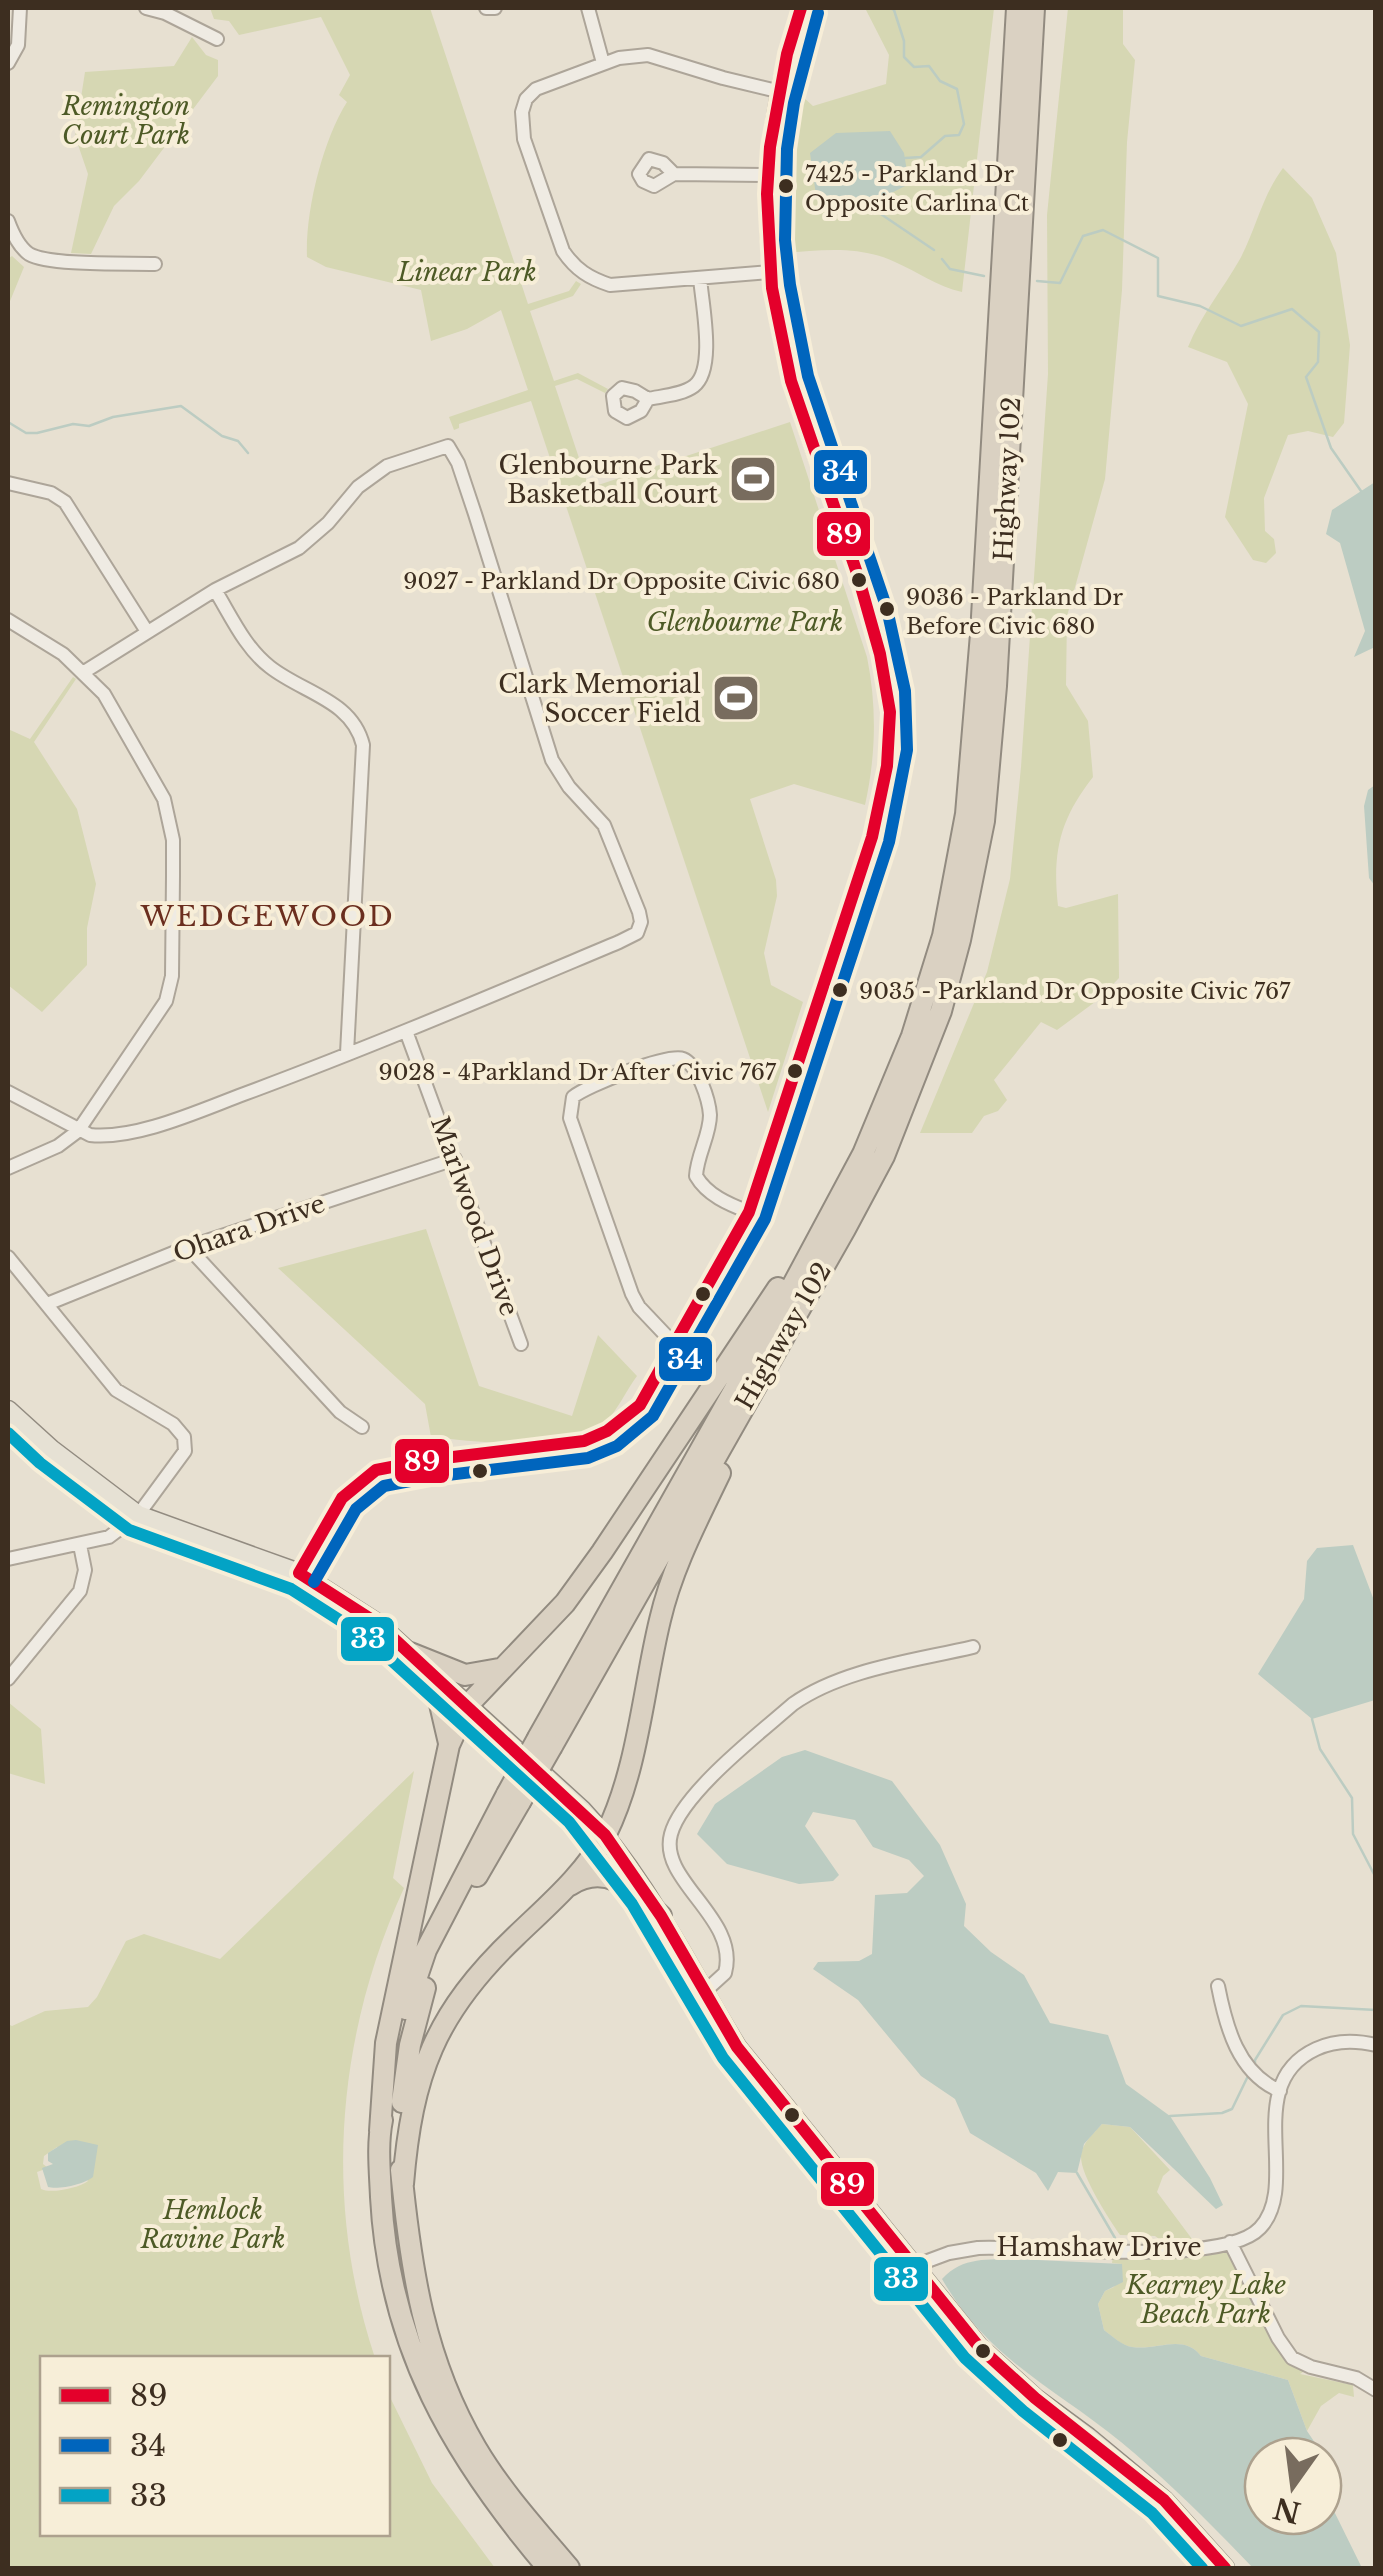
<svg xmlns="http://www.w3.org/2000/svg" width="1383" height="2576" viewBox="0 0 1383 2576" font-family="'Libre Baskerville',serif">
<rect width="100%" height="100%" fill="#e7e0d1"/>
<path fill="#d6d7b3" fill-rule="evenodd" d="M210 8H430L528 304 569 291 576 281 581 284 573 296 530 311 554 381 578 373 608 389 605 393 577 379 555 386 589 488 790 422 867 657C877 707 876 755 865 805L794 784 750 799 776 880 777 896 764 953 771 985 803 1002 768 1112 531 401 459 424V428L454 430 449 417 528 390 501 310 467 329 431 341 421 290 326 267 307 257C305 211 323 140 347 102L339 95 350 75 321 17 239 35 229 21 214 19Z
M865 8H994L962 292C936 286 918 272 895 262 859 245 822 250 784 253V159L794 89 813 106 886 84 889 55Z
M1068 8H1123V44L1135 60 1127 142 1122 290 1105 479 1067 616 1066 685 1088 721 1093 777C1060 819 1052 852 1058 906L1066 908 1118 894 1119 978 1099 999 1057 1030 1041 1022 994 1080 1007 1100 998 1111 984 1116 972 1133H920L987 972 1010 879 1021 767 1048 374 1047 215Z
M192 37 206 55 218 60V76L139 181 114 206 91 254 71 253 88 174 75 136 85 72 174 66Z
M1283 168 1312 198 1336 253 1350 345 1344 423 1333 437 1308 431 1288 435 1264 498 1265 531 1274 539 1276 553 1266 563 1253 560 1225 517 1248 404 1227 362 1188 347C1201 315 1223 289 1240 259 1256 229 1262 196 1283 168Z
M12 256 24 267 8 306V259Z
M73 677 76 679 34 742 77 809 96 884 87 928V965L42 1012 8 985V729L30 739Z
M426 1229 479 1386 572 1416 598 1335 637 1376C627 1389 618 1410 606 1421 568 1453 478 1442 431 1437L425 1404 278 1268Z
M8 1702 41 1729 45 1784 8 1773Z
M414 1771 393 1878 404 1888C336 2037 323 2202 375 2358H42V2534H388V2393L432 2483 495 2568H8V2024L12 2026 45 2011 88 2007 97 1997 126 1941 144 1934 220 1959ZM57 2147 88 2181C79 2188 51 2194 41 2189L37 2172 48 2168 43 2164 44 2156Z
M1102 2124 1130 2127 1170 2170 1163 2176 1157 2192 1192 2239 1186 2248H1171L1155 2236 1120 2235C1109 2219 1081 2176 1081 2157 1081 2144 1094 2133 1102 2124Z
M1230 2242 1286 2348 1311 2367 1300 2374 1353 2385 1354 2397 1339 2393 1321 2406 1307 2431 1288 2380 1201 2356C1183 2333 1156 2351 1132 2347 1122 2346 1112 2336 1104 2330L1098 2304 1105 2291 1114 2287 1122 2264 1112 2263 1114 2250Z"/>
<path fill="#bcccc2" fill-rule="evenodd" d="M890 131 904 153 909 184 848 215 816 195 810 153 836 133Z
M1375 482V647L1354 657 1365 631 1340 543 1326 534 1332 510Z
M1375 785V886L1369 878 1364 806 1368 790Z
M1353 1545 1375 1603V1700L1312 1719 1258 1674 1304 1599 1307 1561 1317 1548Z
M805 1750 892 1781 940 1845 966 1904 964 1926 991 1952 1024 1975 1050 2023 1108 2035 1126 2084 1170 2116 1210 2178 1223 2205 1216 2209 1130 2127 1102 2124 1084 2144 1077 2173 1058 2172 1048 2191 1036 2173 970 2133 955 2099 921 2076 858 2000 813 1969 818 1962 859 1961 872 1954 875 1895 907 1893 924 1876 909 1860 873 1847 855 1820 813 1812 805 1826 839 1875 833 1881 799 1884 727 1864 697 1834 715 1804 782 1757Z
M76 2140 98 2145 93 2177C85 2184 59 2190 48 2187L42 2168 53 2164 48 2161V2153L67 2141Z
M1017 2259 1122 2264 1123 2282 1105 2291 1098 2304 1104 2330C1112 2336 1123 2346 1132 2347 1157 2351 1183 2333 1201 2356L1288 2380 1307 2431 1338 2477 1330 2503 1362 2568H1253C1211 2524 1168 2481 1121 2442 1052 2386 989 2360 942 2279 963 2256 988 2260 1017 2259ZM1263 2456H1323V2516H1263Z"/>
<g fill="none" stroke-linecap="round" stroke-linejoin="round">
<path stroke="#bcccc2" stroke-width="2.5" d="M890 8 894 10 904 41V57L914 67 929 66 940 81 957 89 964 124 959 135 945 136 921 157 905 158
M866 204 934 250
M942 259 950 269 984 276
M1037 281 1060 283 1083 236 1103 230 1158 258V296L1200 306 1241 326 1292 309 1319 332 1318 362 1306 377 1331 448 1361 491
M8 422 26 433H37L73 424 89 426 113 417 181 406 222 436 238 441 248 453
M1312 1719 1320 1749 1352 1798 1353 1834 1376 1878
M1255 2065V2060L1283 2015 1301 2006 1376 2010
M1170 2116 1222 2113 1232 2109 1248 2076
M1077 2173 1115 2238 1114 2246"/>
<g stroke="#ada599" stroke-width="16">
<path id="minor" d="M146 8 165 13 217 39
M486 8H495
M588 8 603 63
M8 63 18 45 20 8
M674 174 663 163 649 159 639 174 643 181 654 186 674 174 765 175
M8 221C12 232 19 247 29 254 50 266 127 263 155 264
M770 272 610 285C589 278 576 270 563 251L524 139 522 112 526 99 536 89 619 58 648 55 723 78 777 91
M648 399 635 391 622 388 613 396 615 411 627 418 641 411 648 399C662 396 682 395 694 386 716 369 702 304 700 278
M8 483 51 493 65 502 146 630
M215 590C231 616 245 648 270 667 303 693 352 700 363 745L347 1053
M8 620 63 654 104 694 164 799 173 840V876L172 976 166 1001 78 1131 58 1146 8 1168
M406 1031 521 1344
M8 1092 90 1135C136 1140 201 1110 244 1094 371 1047 495 994 619 942L637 933 641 922 639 912 604 825 569 787 552 760 475 514 458 463 448 446 387 466 358 487 328 523 299 548 215 590 84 672
M188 1247 340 1412 362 1427
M8 1257 116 1390 173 1424 184 1437 185 1451 138 1515 109 1537 8 1559
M47 1304 188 1247 455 1159
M675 1345 639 1307 632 1294 570 1118 573 1097C586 1086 668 1053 683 1059 698 1065 709 1100 710 1115 710 1135 697 1155 696 1176 707 1195 728 1204 749 1212
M299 1573 342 1498 376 1470 428 1460 584 1441 607 1431 640 1405 749 1212 872 837C884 790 895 743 888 694 872 587 820 486 791 381 757 257 758 130 801 8
M8 1679 80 1591 85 1570 80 1545
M1218 1986C1226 2027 1238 2073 1280 2091
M703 1993 725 1973C740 1918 658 1881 671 1834 682 1793 760 1733 793 1704 843 1669 914 1661 973 1647
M1230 2242 1278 2338 1292 2358 1311 2367 1356 2378 1376 2390
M914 2266 949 2253 978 2248C1038 2245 1223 2268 1260 2228 1302 2184 1240 2084 1316 2049 1335 2040 1355 2040 1376 2045"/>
</g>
<g stroke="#928b80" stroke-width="21">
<path id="major" d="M8 1410 51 1449 138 1515 299 1573 377 1623 582 1810C647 1879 687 1967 737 2047L979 2347 1035 2398 1088 2437 1164 2500 1225 2568"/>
</g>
<g stroke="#928b80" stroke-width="24">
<path id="highway" d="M410 1653 465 1675 499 1669
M433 1674 449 1743
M538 1738 780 1309 863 1154 912 1036 943 936 966 814 981 634 1017 8
M552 1746 845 1229 884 1156 941 1011 960 940 984 821 996 686 1034 8
M477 1876 520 1802
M570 1885C608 1861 634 1891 661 1916
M406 2009 426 1950 507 1794
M402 2102 410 2045 425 1988
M382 2120C377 2145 380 2172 381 2197 389 2347 453 2456 548 2568
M380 2131 386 2043 449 1745 467 1706 565 1603 602 1552 778 1288
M401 2170C411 2270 424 2360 476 2448 502 2492 537 2530 569 2568
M403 2184C412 2074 435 2013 516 1936 547 1906 586 1873 606 1834 638 1769 643 1690 660 1620 672 1568 697 1521 720 1473"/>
</g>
<use href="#minor" stroke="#efebe3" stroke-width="12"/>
<use href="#major" stroke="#e6e1d4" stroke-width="18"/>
<use href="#highway" stroke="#dad1c2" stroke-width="20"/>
<g stroke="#928b80" stroke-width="24" stroke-linecap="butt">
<path id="highway-bridge" d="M507 1794 538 1738
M520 1802 552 1746"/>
</g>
<use href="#highway-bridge" stroke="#dad1c2" stroke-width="20"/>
<g stroke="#f7eed8" stroke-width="20">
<path id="bus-1" d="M801 8 787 54 770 147 767 194 772 288 791 381 858 576 880 654 890 712 887 766 872 837 749 1212 640 1405 607 1431 584 1441 428 1460 376 1470 342 1498 299 1573 377 1623 605 1835 661 1916 737 2047 979 2347 1035 2398 1164 2500 1225 2568"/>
</g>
<g stroke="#f7eed8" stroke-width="20">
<path id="bus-2" d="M314 1582 356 1509 384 1486 431 1477 588 1458 617 1446 653 1416 765 1219 889 842 907 750 905 691 887 609 808 376 790 285 785 240 787 149 794 103 818 13"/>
</g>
<g stroke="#f7eed8" stroke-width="20">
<path id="bus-3" d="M8 1433 40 1463 129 1530 291 1589 366 1637 569 1822 632 1904 723 2058 965 2358 1023 2411 1152 2513 1202 2568"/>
</g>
<use href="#bus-1" stroke="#e4002b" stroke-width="12"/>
<use href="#bus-2" stroke="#0065bd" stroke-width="12"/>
<use href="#bus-3" stroke="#03a3c5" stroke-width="12"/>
</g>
<defs>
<g id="stadium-square" transform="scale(2.5)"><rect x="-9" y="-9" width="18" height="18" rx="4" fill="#786c5e" stroke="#f7eed8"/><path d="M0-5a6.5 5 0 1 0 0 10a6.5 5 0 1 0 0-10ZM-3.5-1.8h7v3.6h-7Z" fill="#fff"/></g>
</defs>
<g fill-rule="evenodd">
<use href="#stadium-square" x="753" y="479"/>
<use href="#stadium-square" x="736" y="698"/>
</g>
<g fill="#3d2e20" stroke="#f7eed8" stroke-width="4">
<circle cx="786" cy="186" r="9"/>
<circle cx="859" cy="580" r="9"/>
<circle cx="887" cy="609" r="9"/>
<circle cx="840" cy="990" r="9"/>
<circle cx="795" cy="1071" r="9"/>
<circle cx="703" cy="1294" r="9"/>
<circle cx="480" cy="1471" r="9"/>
<circle cx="792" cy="2115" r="9"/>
<circle cx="983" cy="2351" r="9"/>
<circle cx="1060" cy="2440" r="9"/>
</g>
<g text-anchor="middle" stroke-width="8" stroke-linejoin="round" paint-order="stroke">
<g font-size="22" fill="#3d2e20" stroke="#f7eed8" text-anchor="start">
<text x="805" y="182">7425 - Parkland Dr<tspan x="805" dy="29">Opposite Carlina Ct</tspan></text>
<text x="840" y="589" text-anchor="end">9027 - Parkland Dr Opposite Civic 680</text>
<text x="906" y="605">9036 - Parkland Dr<tspan x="906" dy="29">Before Civic 680</tspan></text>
<text x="859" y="999">9035 - Parkland Dr Opposite Civic 767</text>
<text x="776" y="1080" text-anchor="end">9028 - 4Parkland Dr After Civic 767</text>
</g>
<g font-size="25" font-style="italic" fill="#4d5a26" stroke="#f7eed8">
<text x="126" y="115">Remington<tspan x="126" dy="29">Court Park</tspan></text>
<text x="467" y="281">Linear Park</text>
<text x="745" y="631">Glenbourne Park</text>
<text x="213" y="2219">Hemlock<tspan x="213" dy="29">Ravine Park</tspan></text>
<text x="1206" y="2294">Kearney Lake<tspan x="1206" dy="29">Beach Park</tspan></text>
</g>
<g font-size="25" fill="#3d2e20" stroke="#f7eed8" text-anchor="end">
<text x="718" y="474">Glenbourne Park<tspan x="718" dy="29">Basketball Court</tspan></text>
<text x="701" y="693">Clark Memorial<tspan x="701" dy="29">Soccer Field</tspan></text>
</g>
<g font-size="25" fill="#3d2e20" stroke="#f7eed8">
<text transform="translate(1007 479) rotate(-87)" y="9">Highway 102</text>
<text transform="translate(475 1216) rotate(70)" y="9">Marlwood Drive</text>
<text transform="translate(249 1228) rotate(-19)" y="9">Ohara Drive</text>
<text transform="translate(783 1336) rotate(-60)" y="9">Highway 102</text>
<text x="1099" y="2256">Hamshaw Drive</text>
</g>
<g font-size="28" letter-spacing="2.5" fill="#6b2e1e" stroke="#f7eed8">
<text x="268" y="926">WEDGEWOOD</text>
</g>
</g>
<g stroke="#f7eed8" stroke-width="4">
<rect x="812" y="448" width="57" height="48" rx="10" fill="#0065bd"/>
<rect x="815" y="510" width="57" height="48" rx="10" fill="#e4002b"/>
<rect x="657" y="1335" width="57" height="48" rx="10" fill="#0065bd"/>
<rect x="393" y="1437" width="58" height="48" rx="10" fill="#e4002b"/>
<rect x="339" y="1615" width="57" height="48" rx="10" fill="#03a3c5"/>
<rect x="819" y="2160" width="57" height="48" rx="10" fill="#e4002b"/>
<rect x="872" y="2255" width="58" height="48" rx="10" fill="#03a3c5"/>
</g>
<g font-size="28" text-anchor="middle" font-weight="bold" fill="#fff">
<text x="840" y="481">34</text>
<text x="844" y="544">89</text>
<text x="685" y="1369">34</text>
<text x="422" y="1471">89</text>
<text x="368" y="1648">33</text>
<text x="847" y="2194">89</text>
<text x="901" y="2288">33</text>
</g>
<rect width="1383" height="2576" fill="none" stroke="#3d2e20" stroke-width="20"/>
<rect x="40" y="2356" width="350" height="180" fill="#f7eed8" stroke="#ada18e" stroke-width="2.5"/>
<rect x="60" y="2388" width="50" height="15" fill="#e4002b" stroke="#ada18e" stroke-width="2.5"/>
<text x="130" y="2406" font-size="30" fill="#3d2e20">89</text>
<rect x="60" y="2438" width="50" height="15" fill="#0065bd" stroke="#ada18e" stroke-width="2.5"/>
<text x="130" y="2456" font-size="30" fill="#3d2e20">34</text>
<rect x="60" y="2488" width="50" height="15" fill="#03a3c5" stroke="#ada18e" stroke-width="2.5"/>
<text x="130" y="2506" font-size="30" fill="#3d2e20">33</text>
<g transform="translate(1293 2486) rotate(194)"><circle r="48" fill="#f7eed8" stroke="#ada18e" stroke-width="2.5"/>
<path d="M0-8L18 38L0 25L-18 38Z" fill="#786c5e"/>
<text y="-15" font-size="28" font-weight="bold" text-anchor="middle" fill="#3d2e20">N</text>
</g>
</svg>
